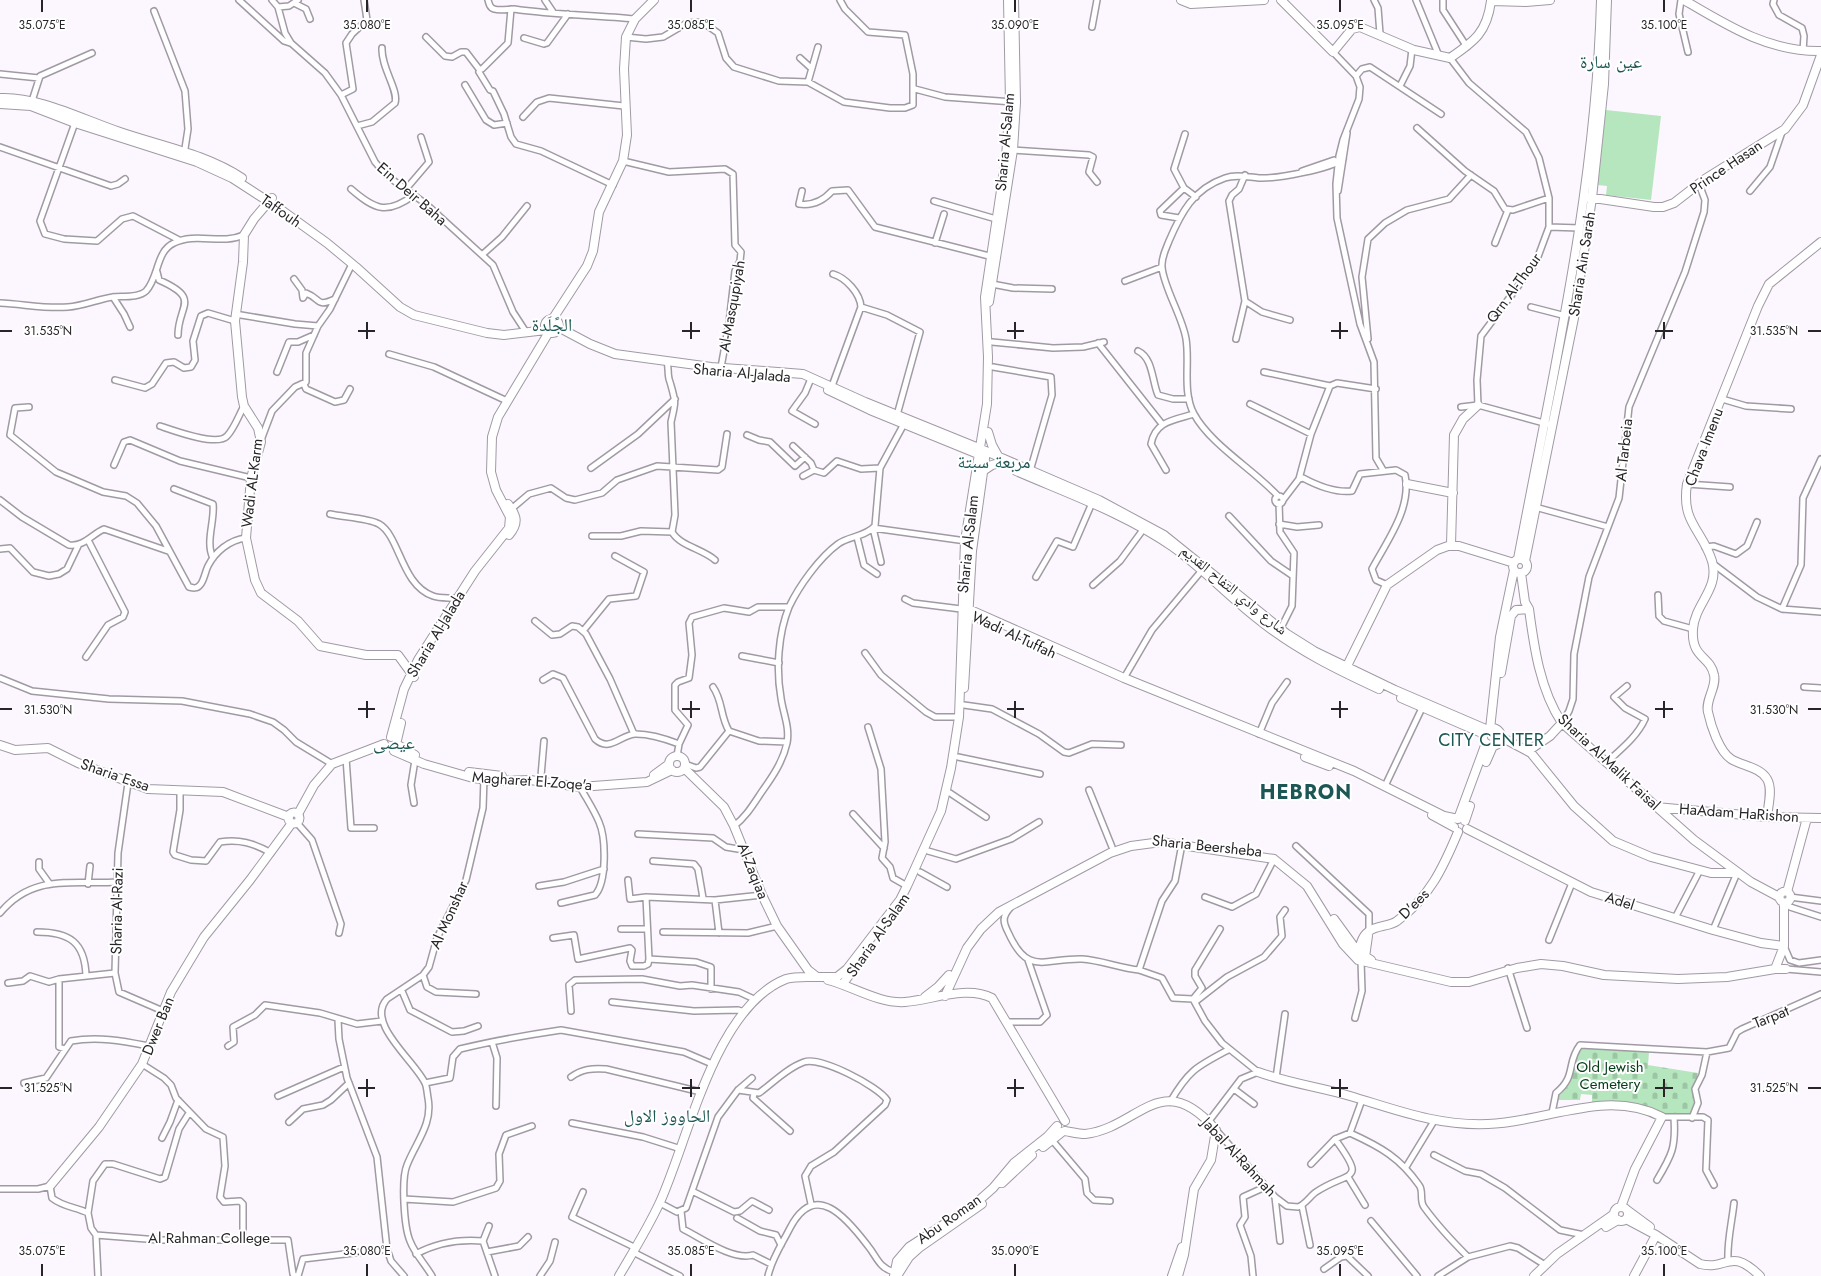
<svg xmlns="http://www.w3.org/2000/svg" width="1821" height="1276" viewBox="0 0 1821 1276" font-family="Jost,'Noto Naskh Arabic',sans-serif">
<defs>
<pattern id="cemetery-stones" width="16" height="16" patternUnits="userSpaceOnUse" patternTransform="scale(1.25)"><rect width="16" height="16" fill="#b6e6be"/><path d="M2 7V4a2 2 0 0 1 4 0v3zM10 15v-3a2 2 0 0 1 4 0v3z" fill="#9cc5a3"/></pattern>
</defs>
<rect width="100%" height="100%" fill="#fcf7fe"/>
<path fill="url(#cemetery-stones)" d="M1590 1047 1649 1052 1648 1065 1698 1073 1693 1093 1696 1103 1690 1115 1661 1114 1645 1106 1618 1101 1592 1103V1095L1581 1094 1580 1100H1556C1559 1094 1566 1090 1569 1084 1576 1073 1573 1060 1582 1049Z"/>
<path fill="#b6e6be" d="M1606 110 1661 116 1651 200 1606 195 1607 186 1597 185Z"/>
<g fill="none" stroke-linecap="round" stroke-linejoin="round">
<g stroke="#a19aa5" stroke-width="8">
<path id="street" d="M239 0 284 41 290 43
M272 0 278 7 285 33 291 43 325 73 341 95 375 162 386 175 426 204 493 265 513 312 526 332
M488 0C489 4 490 8 494 9 500 11 508 9 514 9 554 15 595 15 635 19
M545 0 553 12
M1374 0 1378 8 1380 34
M1416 0 1439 56
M1443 0V10L1467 47
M1681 0 1679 14 1688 52
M1774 0 1773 4 1779 15 1802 28 1804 36 1803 51
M294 3 306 9 310 19
M278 7 289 6 298 0
M154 11 185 91 188 129 184 155
M1092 27 1097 0
M426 37 445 56 452 57 461 52H466L479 69H482L508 43 511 9
M626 37 646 39 663 37 687 23 702 22 718 33 726 58 734 67 779 81 808 82 844 102 890 108H905L913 105V74L905 35 868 32 845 9 840 0
M524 38 544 44 547 43 568 14
M1333 52 1356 76 1360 87 1359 99 1343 140 1339 156 1336 184 1337 218 1360 324 1374 362 1376 458 1383 470
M800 58 811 68
M1450 58 1469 83 1526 132 1539 158 1549 198V227L1536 262 1481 336 1477 380 1478 405
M479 72 490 90 493 91 504 114 511 137 516 144 541 151 613 185
M0 74 39 78
M1356 76 1362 69 1370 67 1441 114
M808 82 818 47
M465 85 486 120 494 125 507 123
M1400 86 1410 66 1412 49
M915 89 945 97 1013 102
M341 95 353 89 346 43 352 34 367 20 364 0
M32 101 40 76 92 53
M523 117 537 102 549 98 624 106
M76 120 40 221 45 234 64 239 97 241 122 219 133 216 179 240
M357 126 372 122 395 103C399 90 381 68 382 48
M1417 128 1465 171 1494 191 1505 209 1513 210 1549 198
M1185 134 1174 169 1184 188 1196 197
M0 147 111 186 118 184 125 179
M1013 150 1089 155 1093 157 1089 172 1097 182
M623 161 669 172 725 169 733 174 735 245 741 252 740 261 735 271 729 323 720 373
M1302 171 1334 160
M351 189C375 210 387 215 414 195
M406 189 429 162 421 137
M802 191 799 204C813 206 823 201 832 191L848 190 875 227 989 256
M1338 191 1347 133
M1750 191 1770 167 1782 132
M934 201 996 219
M1179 218 1161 215 1160 211 1184 188
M1549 227 1580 228
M935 243 944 214
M1495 243 1508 210
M483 254 502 237 527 206
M157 272 159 280C202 299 178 305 178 335
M294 279 302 290 303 298 306 293C322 299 315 308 335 299
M1125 281 1162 267
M992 284 1013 288 1052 289
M113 297 124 314 130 327
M1245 301 1262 312 1290 320
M0 303C23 304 46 309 68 307 84 306 98 299 113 297 122 296 139 298 146 291 159 277 156 251 174 243 196 232 221 245 244 235
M861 307 887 315 920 332 897 415
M1531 307 1566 316
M235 314 295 324 318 326
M1236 339 1245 301 1229 201 1232 195 1239 189 1245 175
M1368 339 1362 277 1368 239 1385 223 1407 210 1449 199 1471 175
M992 342 1053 348 1083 347 1104 342
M1098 343 1162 424
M1138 351C1153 358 1152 381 1158 395L1173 399H1189
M389 354 434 367 507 401
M667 361C669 368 667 375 670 382 676 403 676 401 671 422L675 515 672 532C680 546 703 549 715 560
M993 367 1051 377 1052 395 1030 471
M277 372 289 342H298L314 335
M1264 372 1330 386
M115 380 145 388 152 384 166 363 174 362 184 368 191 367 195 360 193 341 201 316 208 313 235 321
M810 381 805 393 792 411 815 424
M304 384 306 389 335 402 344 400 350 389
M832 386 861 307C860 293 846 278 833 274
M1722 399 1746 406 1791 409
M1250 404 1311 434
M29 407 15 408 10 435 56 472 103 492 126 496 137 503 156 526 189 587C193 588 197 589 200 585 204 581 205 572 208 566 215 552 229 540 246 538
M1461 407 1478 405 1551 425
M160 426C172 430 217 447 227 436 234 429 239 415 244 406
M747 435 759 440 770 442 795 466 805 457
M261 440 272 411 295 387 306 382V353L318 326 330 309 352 264
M793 446 811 463 814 470
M114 465 124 442 130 440 180 461 251 478
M591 468 638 434 675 399
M1166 470 1151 444C1155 421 1174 420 1194 414
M803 476 814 470 824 473 837 461 861 469 880 468
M1299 479 1303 478C1318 486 1335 493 1352 491L1360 474 1396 470 1405 475C1412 508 1387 541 1372 569L1376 580 1387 585
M1687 484 1730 487
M174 489 213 504C215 521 205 542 213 558
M1278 496C1254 470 1210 444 1194 414 1182 392 1190 362 1186 339 1183 318 1163 286 1162 267 1161 258 1166 249 1169 241 1181 213 1193 189 1225 178 1236 174 1247 177 1259 178 1276 179 1330 169 1343 159
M1275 500a4 4 0 1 1 8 0a4 4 0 1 1-8 0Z
M0 500 22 517 69 545C84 547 92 534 104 529L168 551
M1283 500 1299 479 1311 434 1330 386 1337 383 1376 389
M1279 503 1280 532 1294 553 1292 606 1279 632
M1535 507 1608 527
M509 511 529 494 551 488 566 498 575 500 602 493 617 480 657 466 718 470 722 467 727 434
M330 514C343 517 369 518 379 524 400 536 401 585 433 596 441 599 452 597 460 599
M1229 516 1271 561 1293 576
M1279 524 1297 527 1319 525
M592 536H621L641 531 672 532
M857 537 864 565 877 574
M1705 547 1714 546 1736 554 1747 546 1757 522
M0 549 10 548 33 572 49 576 59 574 67 569 79 544
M881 562 873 528 966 541
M1712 563 1757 597 1782 609 1821 612
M1036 577 1057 541 1073 547 1092 503
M1093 585 1120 561 1145 527
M1658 595 1659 616 1664 621 1693 629
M905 599 913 603 961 609
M1782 609 1801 565 1803 498 1821 459
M535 621 552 635 560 634 572 626 578 627 586 634 610 679 634 734
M583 631 609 599 636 596 644 572 615 556
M865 653 881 675 926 712 935 717H959
M742 656 779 663
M86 657 108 625 123 617 125 612 88 540
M0 678 32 691 109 699 182 701 250 714 273 722 284 730 296 742 332 764
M1124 678 1152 630 1203 569
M543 680 553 674 563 678 595 739C610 753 621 734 636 734 651 734 666 739 679 744L677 756
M713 687C723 701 720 716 729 731L759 741 787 742
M1804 687 1821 688
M964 705 992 709 1039 734 1064 752 1069 753 1092 744 1121 745
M1562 723 1569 711 1573 699 1574 654 1589 577 1619 498 1629 407 1685 272 1704 212 1705 200 1699 184
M868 727 881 769 885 842 882 858 890 867 893 878 907 886
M1259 734 1272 703 1287 682
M679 744 688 725 675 710V685L678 682 689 678 692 655 689 623 692 617 724 608 749 612 758 607H789
M958 757 1040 774
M346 758 351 828H374
M1606 763C1620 750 1637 737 1645 719L1625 708 1614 697 1627 686
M685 764 696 768 700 767 729 731
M541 776 544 741
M128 783 118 853 115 973 119 992 163 1011
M1385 786 1422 708
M180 790V810L173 852 175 855 191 860 206 861 220 842C239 839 254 843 271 853
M1089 790 1112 847
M950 793 986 817
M414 803 411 785 415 760
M853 814 884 848
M297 823 312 840 341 924 339 933
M734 826C747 816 754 803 763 790 773 776 783 761 787 743 790 727 783 713 781 698 776 670 778 634 789 607 799 586 819 558 838 544 849 536 865 537 875 526L880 468 905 422
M638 834 713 838 726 847 744 850
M1182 844 1175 881 1162 901 1139 970 1162 978 1173 998 1193 999 1205 1021 1222 1043 1258 1072
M1296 846 1369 914V931
M928 851 956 859 1011 839 1039 822
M653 861 694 864 698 869 703 898
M39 862V869L49 883
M920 872 947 887
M628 880 630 899 646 897 715 900 762 895
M88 884 90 866
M539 886 564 882 604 869
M1205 897 1232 907 1256 894 1274 859
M1790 897 1821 901
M715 900 719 933
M1785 902 1790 907 1821 917
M561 903 595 895C607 882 606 838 599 822 594 810 586 798 580 787
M1010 908C1002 917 1003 922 1008 932 1028 977 1044 958 1082 959 1100 960 1120 968 1139 970
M0 913C33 873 72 885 117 882
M1675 918 1700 870
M621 929H647
M1713 930 1737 873
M37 932C69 932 85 942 86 976
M663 932 748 933 777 926
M553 938 574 935 578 959 630 948 632 950 630 961 632 966H644L648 964 649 959 646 897
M1549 940 1572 883
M1784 946 1790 960 1799 963 1821 960
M649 959 696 962 711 967V989
M1508 968 1527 1028
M1786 969 1821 972
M423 975 427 987 436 992 476 994
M8 983 23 981 30 976 49 982 59 979
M402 991 410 1010 452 1032 464 1031 478 1026
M1193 999 1202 988 1195 976V970L1220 929
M612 1002 694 1011 738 1010 745 1012
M1195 1002 1227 977 1264 957 1282 936 1280 917 1285 910
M571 1011 569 985 575 980 642 979 680 986 692 985 739 992 754 999
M1355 1018 1362 991 1361 961
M338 1020 339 1039 347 1078 377 1157 387 1249 391 1261 404 1276
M1007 1022H1040L1047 1015 1028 960
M492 1042 497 1058 496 1106
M228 1046 234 1042 233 1027 255 1015 265 1005 320 1013 357 1024 382 1021
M65 1049 59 1047V979L115 973
M142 1064 164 1078 171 1085 176 1098 206 1129 223 1137 225 1166 220 1197 224 1202 240 1201 243 1204V1240
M571 1077C582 1069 592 1068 606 1069L701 1092
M1276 1078 1285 1014
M24 1083 46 1078 71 1041C98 1036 123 1041 149 1046
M425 1083 450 1078 453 1057 460 1049C493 1041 527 1035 561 1030L684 1052 712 1064
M1234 1089 1254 1104
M738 1090 759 1093C773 1083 787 1068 804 1062 820 1056 878 1086 887 1100L885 1105 834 1152 811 1166 805 1176 811 1204
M754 1094 753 1098 790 1131
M278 1096 344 1067
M1170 1102C1189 1070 1196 1067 1228 1050
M1552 1113 1556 1093C1577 1076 1566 1063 1580 1045L1707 1052 1729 1048 1737 1032 1742 1029 1821 994
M1662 1117H1703L1708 1120 1706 1170 1714 1185
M1692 1118 1698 1103 1695 1089 1702 1075 1707 1052
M1209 1121 1241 1079 1258 1072
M289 1122 303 1109 323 1105 331 1100 349 1083
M572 1123 643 1137 681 1149
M1216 1130 1275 1197 1287 1206 1298 1207C1306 1204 1310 1196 1316 1192 1349 1170 1368 1184 1335 1139
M1350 1133C1381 1147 1400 1158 1419 1185 1424 1191 1419 1200 1424 1207 1437 1225 1452 1241 1468 1257
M162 1138 170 1122 178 1100
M1052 1140 1085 1179 1087 1193 1094 1200 1110 1201
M1434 1155 1465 1171 1481 1174 1505 1188 1560 1230 1584 1235
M1311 1164 1335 1139 1350 1133 1362 1100
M1406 1167 1434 1121
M1348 1177 1365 1205
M1657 1180C1672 1155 1676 1147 1674 1118
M0 1189H38L50 1186 52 1198C63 1207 76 1207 88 1213L91 1228 96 1235 159 1240H288L293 1274 295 1276H298L303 1259 387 1249
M692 1191 734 1212 740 1211 752 1201 769 1210
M583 1192 572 1217 636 1248
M1275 1197 1280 1241
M404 1199 453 1202 496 1188 500 1181 499 1154 506 1135 532 1126
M660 1203 677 1212 686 1208 718 1117 738 1090 752 1078
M1302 1206 1310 1245
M681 1211 683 1229C701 1238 733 1261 753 1255L771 1264
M88 1213 93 1181 105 1164H113L160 1179 165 1177 179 1129 189 1113
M737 1218 760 1231 776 1235 781 1245
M1371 1221 1417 1276
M96 1235 98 1276
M483 1241 489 1226
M487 1252 519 1246 528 1237
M633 1252 680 1276
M416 1254C438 1242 459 1239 483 1241L495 1276
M1728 1260C1727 1241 1732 1222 1734 1203
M1324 1269 1341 1257 1347 1256 1368 1276
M432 1276C425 1264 415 1254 410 1241 404 1227 401 1179 407 1165 416 1142 433 1124 428 1098 427 1093 427 1087 425 1083 415 1061 365 1023 387 999L423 975 429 967 437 938 466 880 483 808 484 778
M540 1276 550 1261 555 1242
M768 1276C772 1258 782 1244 790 1228 815 1180 846 1217 868 1246 877 1257 879 1268 894 1272
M1253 1276 1251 1256 1240 1225 1245 1217 1243 1197 1265 1187
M1438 1276 1468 1257 1510 1246 1518 1248 1545 1265"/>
</g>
<g stroke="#a19aa5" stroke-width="10">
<path id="secondary" d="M1181 0 1191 4 1264 0
M1281 0 1333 52 1352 29 1360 27 1414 50 1450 58C1475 41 1487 32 1491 1L1526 2 1550 0
M1684 0C1728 26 1769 52 1821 51
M0 98C38 96 84 120 120 132 161 146 206 154 242 178
M0 104 31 106 75 123 197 162 232 178 280 209 327 243 356 267 400 307 414 315 487 333 504 335 546 330
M1587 197 1654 207H1663L1674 203 1705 179 1785 129 1803 105 1821 55
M272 198 254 219 244 235 243 262 235 321 242 397 244 406 258 428 261 442 251 478 246 538 255 580 261 593 298 621 320 646 366 655H398L414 677
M989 302 1013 150 1016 102 1014 0
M545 326a7 7 0 1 1 14 0a7 7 0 1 1-14 0Z
M552 320 587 266 593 251 599 212 623 161 627 135 624 69 626 37 635 19 654 0
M558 327 590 344 615 354 711 367 803 374 865 402 981 449 1099 500 1164 535 1287 634 1314 651 1395 690 1488 730
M828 390 870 410 983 456
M988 432 992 445 998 456
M983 471 992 465 1000 463
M1016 471C1069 494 1126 514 1173 547 1205 570 1232 600 1263 623 1299 651 1338 670 1379 689
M1407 484 1453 493
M508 504C517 516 519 523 509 535
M1451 545 1454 435 1463 419 1478 405
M1513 566a7 7 0 1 1 14 0a7 7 0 1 1-14 0Z
M1518 559C1553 373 1596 190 1601 0
M1525 561 1574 318 1592 198 1604 84 1607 0
M1521 573 1525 602 1529 609C1534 647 1540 690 1562 723L1694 840 1751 882 1779 897
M966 608 1124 678 1354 771 1444 816 1458 819 1486 743
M965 612 995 626
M1345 670 1387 585 1437 550 1448 546H1459L1514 563
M1501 673 1511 616 1516 610 1529 609
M964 688 972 551 986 451
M1401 698 1484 734
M1483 737a9 9 0 1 1 18 0a9 9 0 1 1-18 0Z
M1490 729 1500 637 1514 570
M391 737 404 689 418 660 475 571 509 528 510 517 496 490 491 472 492 437 498 417 549 332
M1501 737 1531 753 1574 806 1613 841 1651 857 1711 873H1737
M397 740 401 723
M0 745 15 750 48 748 78 763 148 789 223 792 289 817
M398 745 415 755
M394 751 424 764 473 778 495 781 530 780 580 787 647 782 672 770
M1528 751 1550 736 1562 723
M669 764a8 8 0 1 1 16 0a8 8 0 1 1-16 0Z
M1305 757 1329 766
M1486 762 1493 746
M684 768 724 807 734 826 762 895 777 926 808 970 817 977H837L847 969 900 900 907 886 941 811 951 768 959 717 965 541 987 404 988 357 985 297 1006 157 1010 102 1008 0
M469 772 502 776
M654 775 669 764
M1656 807 1767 817 1821 818
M288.5 818a5.5 5.5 0 1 1 11 0a5.5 5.5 0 1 1-11 0Z
M298 814 314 785 332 764 384 744
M1432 815 1454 827
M1767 817C1768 806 1773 789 1767 779 1760 767 1742 766 1731 759 1719 751 1711 726 1708 712 1705 700 1717 687 1714 675 1710 655 1691 659 1693 629 1695 603 1720 589 1712 561 1702 529 1681 523 1687 484L1758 306 1769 284 1821 242
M1465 821 1470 806
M1467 829 1591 892 1713 930 1761 943 1784 946
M1779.5 897a5.5 5.5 0 1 1 11 0a5.5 5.5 0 1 1-11 0Z
M1787 892 1807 818
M1334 919 1358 952 1371 960
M1360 956C1358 949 1362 936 1368 932 1376 925 1389 927 1397 921 1429 898 1443 868 1458 832
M1362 960 1365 957 1368 936
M1775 969H1786
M828 980C852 986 879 1004 905 1002 932 1000 967 985 992 998L1065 1121
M843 984 859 961
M945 996 967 948 981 929 999 912 1110 853 1131 846 1161 842 1274 859 1307 886 1343 944 1358 960 1451 982H1469L1517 968 1541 964 1563 966 1604 975 1678 979 1727 977 1775 969 1784 946V903
M925 997 938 987 949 975
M1258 1072C1288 1083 1320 1087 1350 1096 1397 1110 1437 1126 1488 1124 1547 1122 1606 1088 1662 1117L1635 1169 1621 1207
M1065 1131C1071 1132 1079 1134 1085 1134 1139 1128 1161 1066 1216 1130L1211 1160 1194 1189 1184 1255 1178 1276
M1043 1147 1062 1132
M1002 1183 1032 1155
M50 1186 99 1127 142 1064 171 992 204 937 250 880 292 823
M1614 1214a7 7 0 1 1 14 0a7 7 0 1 1-14 0Z
M1627 1210 1650 1227
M1626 1219 1656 1235 1700 1264C1728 1271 1729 1246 1760 1276
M1606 1227 1618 1220
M619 1276C633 1252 648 1228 660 1202 689 1138 715 1007 786 979 796 976 807 977 817 977
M894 1276 897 1261 909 1247 975 1204 993 1188 1014 1163 1047 1137 1057 1126
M897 1276 909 1257 919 1248 982 1204
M1172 1276 1182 1247
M1534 1276 1557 1254 1614 1214
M1634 1276 1656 1235"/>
</g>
<use href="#street" stroke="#fff" stroke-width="5"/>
<use href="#secondary" stroke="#fff" stroke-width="8"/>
</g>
<path fill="none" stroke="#282529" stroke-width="2" d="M42 0V12M367 0V12M691 0V12M1015 0V12M1340 0V12M1664 0V12M367 322V339M691 322V339M1015 322V339M1340 322V339M1664 322V339M0 331H12M358 331H375M682 331H700M1007 331H1024M1331 331H1348M1655 331H1673M1808 331H1821M367 701V718M691 701V718M1015 701V718M1340 701V718M1664 701V718M0 709H12M358 709H375M682 709H700M1007 709H1024M1331 709H1348M1655 709H1673M1808 709H1821M367 1079V1097M691 1079V1097M1015 1079V1097M1340 1079V1097M1664 1079V1097M0 1088H12M358 1088H375M682 1088H700M1007 1088H1024M1331 1088H1348M1655 1088H1673M1808 1088H1821M42 1264V1276M367 1264V1276M691 1264V1276M1015 1264V1276M1340 1264V1276M1664 1264V1276"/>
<g text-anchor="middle" stroke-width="4" stroke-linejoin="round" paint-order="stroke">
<g font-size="15" fill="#282529" stroke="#fff">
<text transform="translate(1005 142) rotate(-85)" y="5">Sharia Al-Salam</text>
<text transform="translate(1726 167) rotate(-34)" y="5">Prince Hasan</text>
<text transform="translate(412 194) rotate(41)" y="5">Ein Deir Baha</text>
<text transform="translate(281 211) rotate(35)" y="5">Taffouh</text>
<text transform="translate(1582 264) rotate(-81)" y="5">Sharia Ain Sarah</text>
<text transform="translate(1514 288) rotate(-54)" y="5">Qrn Al-Thour</text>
<text transform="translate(732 306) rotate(-80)" y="5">Al-Masqupiyah</text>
<text transform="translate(742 373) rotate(5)" y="5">Sharia Al-Jalada</text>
<text transform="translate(1704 447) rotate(-69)" y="5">Chava Imenu</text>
<text transform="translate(1624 450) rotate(-84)" y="5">Al Tarbeia</text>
<text transform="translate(252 483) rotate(-83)" y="5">Wadi AL-Karm</text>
<text transform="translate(968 544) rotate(-84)" y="5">Sharia Al-Salam</text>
<text transform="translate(1234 590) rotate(39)" y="5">شارع وادي التفاح القديم</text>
<text transform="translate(436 634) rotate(-59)" y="5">Sharia Al-Jalada</text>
<text transform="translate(1014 635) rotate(25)" y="5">Wadi Al-Tuffah</text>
<text transform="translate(1609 762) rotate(43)" y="5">Sharia Al-Malik Faisal</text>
<text transform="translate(115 775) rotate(19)" y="5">Sharia Essa</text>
<text transform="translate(532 781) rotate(4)" y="5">Magharet El-Zoqe'a</text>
<text transform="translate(1739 813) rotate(4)" y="5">HaAdam HaRishon</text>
<text transform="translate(1207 846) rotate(6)" y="5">Sharia Beersheba</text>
<text transform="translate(753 871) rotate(68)" y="5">Al-Zaqiaa</text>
<text transform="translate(1620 901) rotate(18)" y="5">Adel</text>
<text transform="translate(1414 904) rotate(-45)" y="5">D'ees</text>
<text transform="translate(117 911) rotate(-89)" y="5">Sharia Al-Razi</text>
<text transform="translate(449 915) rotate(-66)" y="5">Al Monshar</text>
<text transform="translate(878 935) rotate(-55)" y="5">Sharia Al-Salam</text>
<text transform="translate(1771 1017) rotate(-22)" y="5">Tarpat</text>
<text transform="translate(158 1026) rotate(-68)" y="5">Dwer Ban</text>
<text transform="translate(1239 1157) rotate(47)" y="5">Jabal Al-Rahmah</text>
<text transform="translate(949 1219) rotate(-35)" y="5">Abu Roman</text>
<text x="209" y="1243">Al Rahman College</text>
</g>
<g font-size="15" fill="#053d19" stroke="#fff">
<text x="1610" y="1072">Old Jewish<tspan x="1610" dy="17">Cemetery</tspan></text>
</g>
<g font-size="18" fill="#1c5755" stroke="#fff">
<text x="1611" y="68">عين سارة</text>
<text x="552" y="331">الجًلَدة</text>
<text x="994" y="468">مربعة سبتة</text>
<text x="1491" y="746">CITY CENTER</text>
<text x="394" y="749">عيصى</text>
<text x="667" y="1122">الحاووز الاول</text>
</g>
<g font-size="20" font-weight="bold" letter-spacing="1" fill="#1c5755" stroke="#fff">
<text x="1306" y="799">HEBRON</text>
</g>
</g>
<g font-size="12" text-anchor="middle" fill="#282529" stroke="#fff" stroke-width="4" stroke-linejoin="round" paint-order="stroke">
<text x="42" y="29">35.075°E</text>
<text x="367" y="29">35.080°E</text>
<text x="691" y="29">35.085°E</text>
<text x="1015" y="29">35.090°E</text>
<text x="1340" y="29">35.095°E</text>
<text x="1664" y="29">35.100°E</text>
<text x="48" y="335">31.535°N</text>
<text x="1774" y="335">31.535°N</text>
<text x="48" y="714">31.530°N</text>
<text x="1774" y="714">31.530°N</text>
<text x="48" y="1092">31.525°N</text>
<text x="1774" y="1092">31.525°N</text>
<text x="42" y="1255">35.075°E</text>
<text x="367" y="1255">35.080°E</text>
<text x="691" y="1255">35.085°E</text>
<text x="1015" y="1255">35.090°E</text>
<text x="1340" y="1255">35.095°E</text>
<text x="1664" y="1255">35.100°E</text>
</g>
</svg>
